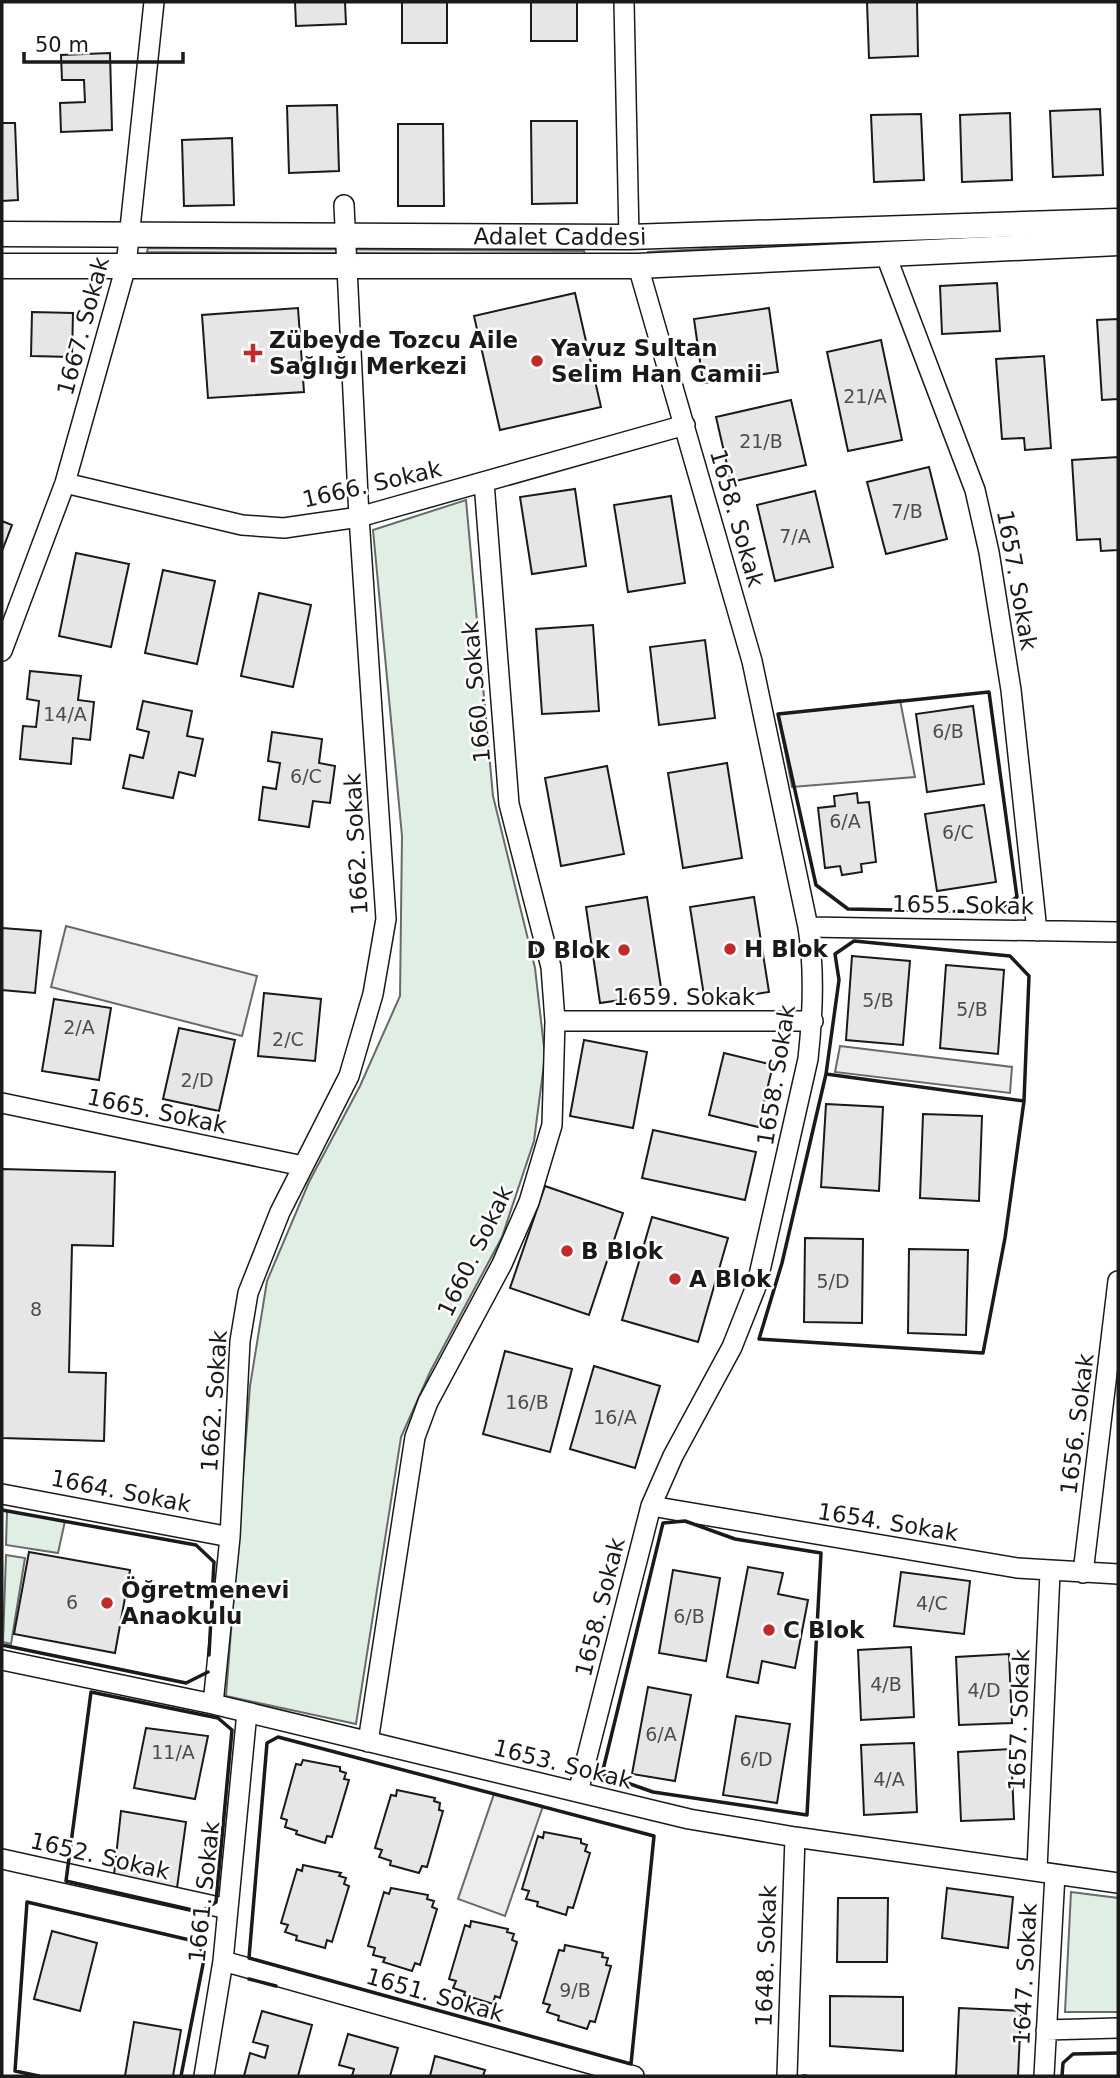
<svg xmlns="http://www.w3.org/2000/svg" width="1120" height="2078" viewBox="0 0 1120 2078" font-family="'DejaVu Sans',sans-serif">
<rect width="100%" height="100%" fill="#fff"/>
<path fill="#e0efe3" stroke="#6a6a6a" stroke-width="2" d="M1080 229 1085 232 648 256V252Z
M148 248 584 251 585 255 147 252Z
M466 500 493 796 535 968 545 1056 534 1141 502 1237 430 1372 401 1437 356 1724 226 1696 250 1386 267 1281 309 1182 360 1086 400 996 402 836 373 530Z
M7 1511 65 1521 58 1553 6 1545Z
M6 1555 25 1558 11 1644 3 1642Z
M1071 1892 1118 1898V2012H1065Z"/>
<path fill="#ededed" stroke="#6a6a6a" stroke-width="2" d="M900 700 915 777 792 787 778 714Z
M66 926 257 976 242 1036 51 987Z
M840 1046 1012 1067 1010 1093 835 1072Z
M494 1794 543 1806 505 1916 458 1899Z"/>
<path fill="#e6e6e6" stroke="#1a1a1a" stroke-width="2" d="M295 2H345L346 24 296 26Z
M402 2H447V43H402Z
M531 2H577V41H531Z
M867 2H917L918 56 869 58Z
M110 53 112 130 61 132 60 103 85 102 84 80H62L61 55Z
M337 105 339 171 289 173 287 106Z
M1100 109 1103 175 1053 177 1050 111Z
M1010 113 1012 180 962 182 960 115Z
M921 114 924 180 874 182 871 115Z
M531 121H577V203L532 204Z
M2 123H15L18 200 2 201Z
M398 124H443L444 206H398Z
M232 138 234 205 184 206 182 140Z
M997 283 1000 331 942 334 940 286Z
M575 293 601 407 500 430 474 316Z
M298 308 304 392 208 398 202 315Z
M769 308 778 372 703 383 694 319Z
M32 312 73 313 72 357 31 356Z
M1118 319V399L1102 400 1097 320Z
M881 340 902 440 848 451 827 352Z
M1044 356 1051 448 1025 450 1024 438 1002 439 996 359Z
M791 400 806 465 731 482 716 417Z
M1118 457V550L1101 551 1100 539 1077 540 1072 460Z
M929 467 947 539 886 554 867 482Z
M575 489 586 566 532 574 520 497Z
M815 491 833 567 775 581 757 505Z
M671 496 685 583 628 592 614 505Z
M2 521 12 525 2 551Z
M76 553 129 564 111 647 59 636Z
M163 570 215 581 197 664 145 653Z
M259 593 311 605 293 687 241 676Z
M593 625 599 711 542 714 536 629Z
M705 640 715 718 659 725 650 647Z
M30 671 81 676 78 700 94 702 90 740 73 738 71 764 20 759 23 726 36 727 39 701 27 699Z
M143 701 192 711 187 736 203 739 195 776 179 772 173 798 123 788 130 755 143 758 149 732 137 729Z
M973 706 984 784 927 792 916 714Z
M272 732 322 739 319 763 335 766 330 803 313 801 309 827 259 820 263 787 276 789 280 763 268 761Z
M727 763 742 858 683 868 668 773Z
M607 766 624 854 561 866 545 778Z
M857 793 858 803 869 802 876 862 861 864 862 872 842 875 840 866 825 868 818 808 835 806 834 796Z
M984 805 996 882 937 891 925 814Z
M647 897 662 994 600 1003 586 907Z
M754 897 769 992 705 1002 690 907Z
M2 928 41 931 35 993 2 990Z
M852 956 910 961 903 1045 846 1040Z
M946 965 1004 970 998 1054 940 1048Z
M264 993 321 999 315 1061 258 1056Z
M54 999 111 1008 99 1080 42 1071Z
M179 1028 235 1040 219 1111 163 1099Z
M584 1040 647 1052 633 1128 570 1116Z
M724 1053 773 1065 758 1127 709 1115Z
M826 1104 883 1107 879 1191 821 1187Z
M923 1114 982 1116 979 1201 920 1198Z
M653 1130 756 1152 745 1200 642 1178Z
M2 1169 115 1172 113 1246 72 1245 69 1372 106 1373 104 1441 2 1438Z
M545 1186 623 1213 589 1315 510 1288Z
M652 1217 728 1238 698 1342 622 1320Z
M805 1238 863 1239 862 1323 804 1322Z
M909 1249 968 1250 966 1335 908 1333Z
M505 1351 572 1369 550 1452 483 1434Z
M594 1366 660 1386 635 1468 570 1449Z
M29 1552 130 1570 115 1653 14 1634Z
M748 1567 783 1573 778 1594 808 1600 795 1668 762 1661 758 1683 727 1677Z
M673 1570 720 1578 706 1661 659 1653Z
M901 1572 970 1581 964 1634 894 1626Z
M911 1647 914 1717 861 1720 858 1650Z
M1009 1654 1012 1723 959 1725 956 1657Z
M648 1687 691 1695 675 1781 632 1774Z
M736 1716 790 1724 777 1803 723 1795Z
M146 1728 208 1736 195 1799 134 1788Z
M914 1743 917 1812 864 1815 861 1745Z
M1011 1749 1014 1819 961 1821 958 1752Z
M303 1760 340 1767V1771L346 1773 344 1779 349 1780 332 1837 327 1836 325 1843 296 1834 297 1831 285 1827 287 1820 281 1818 296 1764 301 1765Z
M397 1790 435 1798 434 1801 440 1803 439 1810 443 1811 427 1867 422 1866 419 1873 390 1865 391 1861 379 1857 382 1850 375 1848 391 1795 396 1796Z
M121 1811 186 1822 177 1888 114 1875Z
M544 1832 581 1839V1843L587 1845 585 1851 590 1853 573 1908 568 1907 566 1915 537 1906 538 1902 526 1899 529 1891 522 1889 538 1836 543 1838Z
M303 1865 341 1873 339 1876 346 1878 344 1884 349 1886 332 1942 327 1940 325 1948 296 1940 297 1936 285 1932 288 1925 281 1923 297 1869 302 1871Z
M391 1888 428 1895 427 1899 434 1901 432 1907 437 1909 420 1965 415 1963 412 1971 383 1962 385 1958 373 1955 375 1948 368 1946 384 1892 389 1894Z
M947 1888 1013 1897 1008 1948 942 1938Z
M838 1898H888L887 1962H837Z
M471 1921 508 1929 507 1932 514 1934 512 1940 517 1942 500 1998 495 1996 493 2004 464 1995 465 1992 453 1988 456 1981 449 1979 465 1925 470 1927Z
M52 1931 97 1943 80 2011 34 1999Z
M565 1945 603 1953 602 1957 608 1958 606 1965 611 1966 595 2022 590 2021 587 2029 558 2020 559 2016 547 2012 550 2005 543 2003 559 1950 564 1951Z
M830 1996 903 1997V2051L830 2046Z
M959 2008 1021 2011 1018 2076H956Z
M262 2011 312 2025 298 2076H244L250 2053 265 2058 268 2046 253 2042Z
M134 2022 181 2030 173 2076H125Z
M348 2034 398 2048 390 2076H352L354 2069 339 2065Z
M435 2056 485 2070 483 2076H430Z"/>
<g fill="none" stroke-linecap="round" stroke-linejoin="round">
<g stroke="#1a1a1a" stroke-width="22">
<path id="minor" d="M624 2 629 237
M885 253 975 490 989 552 1011 690 1037 931
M65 483 242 525 284 528 359 517 685 425
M2 651 65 483 126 266 154 2
M808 927 1118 932
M555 1021H813
M2 1103 303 1166
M2 1494 230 1537
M651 1506 1017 1568 1118 1574
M1083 1573 1118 1281
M2 1660 213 1704 689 1819 795 1837 1118 1883
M213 1704 230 1537 240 1341 248 1293 280 1212 349 1076 373 994 386 919 359 517 344 205
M368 1742 415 1437 428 1402 502 1264 529 1202 552 1125 555 1021 551 967 509 804 484 482
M578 1792 651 1506 673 1456 732 1347 757 1284 808 1059C813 1014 815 971 808 927L752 661 638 266
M2 1859 228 1909
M1037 1870 1050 1572
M223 1961 634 2076
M1046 2030 1118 2028
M204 2076 223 1961 247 1712
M787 2076 795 1837
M1044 2076 1055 1874"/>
</g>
<g stroke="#1a1a1a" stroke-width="27">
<g id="tertiary">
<path id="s1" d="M2 234 629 237 1118 221"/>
<path d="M2 266H638L1118 243"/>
</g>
</g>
<use href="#minor" stroke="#fff" stroke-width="19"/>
<use href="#tertiary" stroke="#fff" stroke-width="24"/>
<path stroke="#1a1a1a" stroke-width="3.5" d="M989 692 1017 897 995 912 848 909 816 885 778 714Z
M854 941 1010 956 1029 976 1024 1101 826 1074 839 980 835 954Z
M826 1074 1024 1101 1005 1238 983 1353 759 1339 782 1263Z
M2 1510 196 1545 214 1562 209 1655
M685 1521 735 1539 821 1553 807 1815 653 1792 602 1774 663 1523Z
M2 1645 186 1683 208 1672
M91 1692 218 1718 232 1730 216 1902 201 1912 66 1881Z
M278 1737 654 1836 631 2064 249 1958 267 1743Z
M249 1979 276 1986
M39 2076 15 2071 27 1902 194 1941 205 1954 181 2076
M803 2076H806
M1062 2076 1063 2063 1073 2054 1118 2053"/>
</g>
<g fill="#c62828" stroke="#fff" stroke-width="2.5">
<path d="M249.5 342.5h7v7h7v7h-7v7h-7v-7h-7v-7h7z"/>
<circle cx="537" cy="361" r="7"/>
<circle cx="730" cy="949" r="7"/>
<circle cx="624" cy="950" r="7"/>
<circle cx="567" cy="1251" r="7"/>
<circle cx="675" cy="1279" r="7"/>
<circle cx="107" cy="1603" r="7"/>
<circle cx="769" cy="1630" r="7"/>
</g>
<g text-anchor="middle" stroke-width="5" stroke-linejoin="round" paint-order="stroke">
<g font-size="19" fill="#4d4d4d">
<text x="865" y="403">21/A</text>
<text x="761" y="448">21/B</text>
<text x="907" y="518">7/B</text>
<text x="795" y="543">7/A</text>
<text x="65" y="721">14/A</text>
<text x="948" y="738">6/B</text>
<text x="306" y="783">6/C</text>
<text x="845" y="828">6/A</text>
<text x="958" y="839">6/C</text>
<text x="878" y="1007">5/B</text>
<text x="972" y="1016">5/B</text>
<text x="79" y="1034">2/A</text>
<text x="288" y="1046">2/C</text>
<text x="197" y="1087">2/D</text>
<text x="833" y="1288">5/D</text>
<text x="36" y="1316">8</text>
<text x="527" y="1409">16/B</text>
<text x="615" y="1424">16/A</text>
<text x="72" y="1609">6</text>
<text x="932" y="1610">4/C</text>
<text x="689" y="1623">6/B</text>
<text x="886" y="1691">4/B</text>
<text x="984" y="1697">4/D</text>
<text x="661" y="1741">6/A</text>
<text x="173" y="1759">11/A</text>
<text x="756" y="1766">6/D</text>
<text x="889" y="1786">4/A</text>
<text x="575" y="1997">9/B</text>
</g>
<g font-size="23" fill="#1a1a1a" stroke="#fff">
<text dy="8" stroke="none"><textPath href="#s1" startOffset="558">Adalet Caddesi</textPath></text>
<text transform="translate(83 326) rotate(-75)" y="8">1667. Sokak</text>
<text transform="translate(372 484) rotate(-13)" y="8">1666. Sokak</text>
<text transform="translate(737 518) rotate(74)" y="8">1658. Sokak</text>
<text transform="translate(1017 580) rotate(80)" y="8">1657. Sokak</text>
<text transform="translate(476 692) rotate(-95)" y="8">1660. Sokak</text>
<text transform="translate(356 844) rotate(-93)" y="8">1662. Sokak</text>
<text transform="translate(963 905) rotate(1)" y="8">1655. Sokak</text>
<text x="684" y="1005">1659. Sokak</text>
<text transform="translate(776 1075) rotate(-81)" y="8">1658. Sokak</text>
<text transform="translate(157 1111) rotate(12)" y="8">1665. Sokak</text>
<text transform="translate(475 1251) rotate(-64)" y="8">1660. Sokak</text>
<text transform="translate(214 1401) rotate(-86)" y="8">1662. Sokak</text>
<text transform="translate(1077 1424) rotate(-83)" y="8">1656. Sokak</text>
<text transform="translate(121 1491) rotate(11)" y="8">1664. Sokak</text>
<text transform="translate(888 1522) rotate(9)" y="8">1654. Sokak</text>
<text transform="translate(600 1607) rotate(-76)" y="8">1658. Sokak</text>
<text transform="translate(1019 1720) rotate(-88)" y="8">1657. Sokak</text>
<text transform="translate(563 1764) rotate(14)" y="8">1653. Sokak</text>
<text transform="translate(100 1856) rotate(13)" y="8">1652. Sokak</text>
<text transform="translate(204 1892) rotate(-84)" y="8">1661. Sokak</text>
<text transform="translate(766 1956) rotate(-88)" y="8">1648. Sokak</text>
<text transform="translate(1025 1974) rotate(-87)" y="8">1647. Sokak</text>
<text transform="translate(435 1995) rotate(16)" y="8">1651. Sokak</text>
</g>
<g font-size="23" font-weight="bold" fill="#1a1a1a" stroke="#fff" text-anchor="start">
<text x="269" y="348">Zübeyde Tozcu Aile<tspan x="269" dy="26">Sağlığı Merkezi</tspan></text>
<text x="551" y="356">Yavuz Sultan<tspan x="551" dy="26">Selim Han Camii</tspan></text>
<text x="744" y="957">H Blok</text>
<text x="610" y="958" text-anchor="end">D Blok</text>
<text x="581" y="1259">B Blok</text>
<text x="689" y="1287">A Blok</text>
<text x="121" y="1598">Öğretmenevi<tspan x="121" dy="26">Anaokulu</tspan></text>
<text x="783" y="1638">C Blok</text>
</g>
</g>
<rect width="1120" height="2078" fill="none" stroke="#1a1a1a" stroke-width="7"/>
<path d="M24 52v10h159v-10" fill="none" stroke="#1a1a1a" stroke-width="3.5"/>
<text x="35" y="52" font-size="21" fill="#1a1a1a" stroke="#ffffff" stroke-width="5" paint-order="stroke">50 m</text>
</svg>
